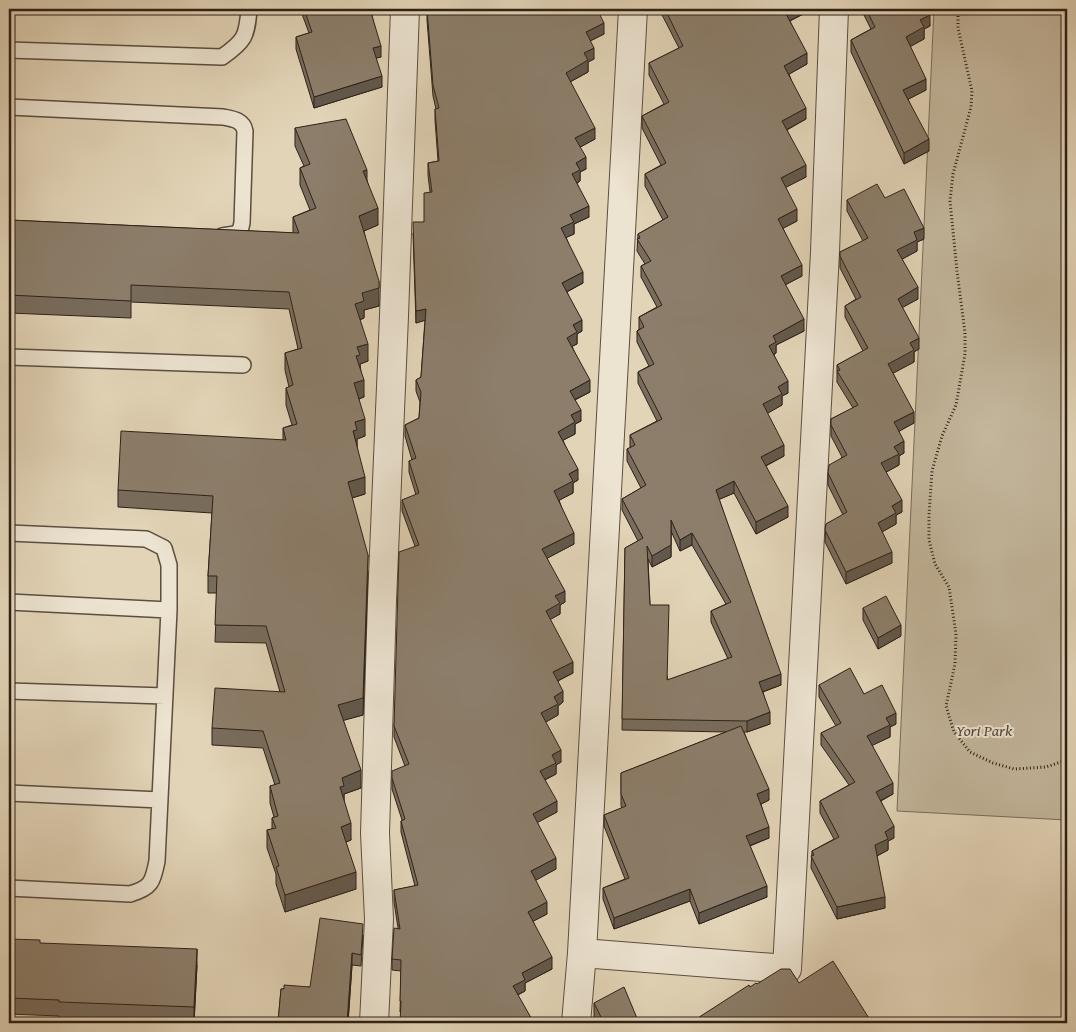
<svg xmlns="http://www.w3.org/2000/svg" width="1076" height="1032" viewBox="0 0 1076 1032" font-family="'Gentium Book Plus',serif">
<rect width="100%" height="100%" fill="#e2d4b7"/>
<filter id="stains"><feTurbulence type="fractalNoise" baseFrequency=".004" numOctaves="4"/><feColorMatrix values="0 0 0 0 .2 0 0 0 0 .09 0 0 0 0 .02 0 0 0 .5 -.17"/></filter>
<radialGradient id="worn" r=".72"><stop offset=".6" stop-color="#630" stop-opacity="0"/><stop offset="1" stop-color="#630" stop-opacity=".3"/></radialGradient>
<path fill="#c3b69c" stroke="#786c5a" d="M934 9H1067V820L897 811Z"/>
<g fill="none" stroke-linecap="round" stroke-linejoin="round">
<g stroke="#5b4e40" stroke-width="18">
<path id="service" d="M9 50 222 57C245 41 247 36 249 9
M9 107 223 117C233 119 243 120 245 131L242 223 240 231 235 234 222 236
M9 357 243 365
M9 533 146 539 164 548 169 565V610L157 861C153 882 151 888 130 894L9 888
M9 602 169 610
M9 691 165 696
M9 793 160 800"/>
</g>
<g stroke="#5b4e40" stroke-width="30">
<path id="minor" d="M582 953 787 969 825 252 834 9
M374 1023 379 919 375 833 382 600 394 316 405 9
M576 1023 582 953 633 9"/>
</g>
<path stroke="#2e2118" stroke-width="3" stroke-dasharray="1 2.5" stroke-linecap="butt" d="M958 9V28L972 91 971 107 953 174 950 201 957 271 965 333V354L956 405 942 436 932 471 929 515V540L935 564 949 587 956 634 955 664 946 706 954 732 970 752 993 763 1014 769 1046 767 1064 761 1067 757"/>
<use href="#service" stroke="#ece3d0" stroke-width="15"/>
<use href="#minor" stroke="#ece3d0" stroke-width="28"/>
</g>
<path fill="#786c5c" stroke="#2e2118" fill-rule="evenodd" d="M302 9H376L371 11 381 57 376 58 382 87 314 108 296 49V37L309 33 302 14Z
M427 9H599V13L604 34 590 41 594 59 588 62V72L570 82 595 139 580 147 586 169 580 172V181L577 183 589 217 574 224V234L566 237 583 283 567 292 582 331 577 334V344L572 346 590 392 575 400 581 421 575 424V434L563 440 578 480 573 483V493L559 500 574 544 547 558 565 602 560 605V614L550 619 573 673 558 681 563 702 558 706V715L545 722 561 762 556 765V774L545 780 557 812 537 822 556 869 535 880 547 914 533 921 552 969 525 983V991L518 995 400 1012 401 971 392 970V959L398 928 394 902V890L415 886 401 832V821L402 820 392 789V778L405 766 394 737V726L415 546 402 511V500L416 495 409 472V461L412 460 405 436V425L419 418 420 402 416 391V380L421 377 425 320 416 323 413 233 424 222 430 192 428 175V163L438 161 435 120V109H436L433 96 427 20Z
M659 9H813L790 21 807 64 789 74 806 119 787 130 806 177 785 187 797 221 783 228 802 276 785 285 804 331 776 345V353L774 355 788 393 782 396V405L767 413 784 456 766 466 788 517 756 534 734 493 719 499 781 685 763 692 770 724 747 732H744L769 800 761 804 769 838 750 846 767 897 699 924 690 901 614 929 603 899V888L625 879 604 826V815L622 808 621 806V773L726 732 622 730 625 548 638 541 622 510V499L641 488 627 461V449L630 448V435L657 421 638 383V372L649 366 637 342V331L639 329V317L657 307 641 277V266L645 264 637 251 638 234 663 220 645 186V174L661 165 642 128V116L664 104 649 75V63L679 48ZM671 531 680 551 692 545 726 604 711 611V622L728 659 668 680 650 605 648 559 652 567 671 557Z
M861 9H927L930 26 924 29V39L910 46 926 90 908 99 929 151 904 164 851 52V40L871 29Z
M295 128 367 180 378 225 364 231 379 306 364 310V318L360 320 368 361 360 364 364 397 359 399 365 436 357 439V447L365 494 352 498 368 572 363 715 343 720 361 788 344 794V802L351 840 346 842 356 889 285 912 276 884V874L267 848V830L272 829V818L274 817 270 803V786L275 785 263 748 212 745V728L280 692 266 643 215 642 217 593H208V576L212 513 118 507V490L283 440V428L292 425 286 405V388L289 387 285 370V353L298 349 289 309 131 302V318L9 313V220L293 233V217L310 210 300 185V168L304 166 295 146Z
M885 198 924 239 917 242V251L902 259 918 299 902 307 919 349 914 352V362L893 373 914 423 899 431 904 453 899 456V465L886 472 902 512 896 515V524L882 532 892 563 846 584 825 542 826 524 843 515 828 485V473L842 457 831 436V419L853 408 837 382V365L863 351 845 317V306L856 299 840 268V252L863 241 847 211V200Z
M863 608 901 636 878 649 863 620Z
M819 685 864 694 896 724 890 727V737L872 745 893 794 881 801 894 838 888 841V850L877 856 885 908 837 919 811 868 812 851 834 839 820 813V801L849 785 821 745V733L836 726 819 697Z
M363 935 361 966 352 965 348 1023H278L281 989 310 987Z
M9 939 197 965 194 1023 59 1018V1016L9 1014Z
M594 1003 639 1023H596L594 1018Z"/>
<path fill="#62584b" stroke="#2e2118" d="M368 9H376L368 13Z
M791 9H813L785 23V12Z
M930 15V26L924 29V39L906 49V37L920 20Z
M604 23V34L586 43V32Z
M381 46V57L373 59V48Z
M594 48V59L588 62V72L566 84V73L584 53Z
M807 53V64L784 77V66Z
M382 76V87L314 108V97Z
M926 79V90L903 102V90Z
M806 108V119L782 132V121Z
M595 128V139L575 150V138Z
M929 139V151L904 164V153Z
M586 157V169L580 172V181L572 186V174L576 163Z
M806 165V177L781 190V178Z
M367 170V187L363 171Z
M589 206V217L574 224V234L561 240V228L570 215Z
M378 208V225L359 233V216Z
M797 209V221L778 231V219Z
M924 228V239L917 242V251L897 262V250L914 232Z
M802 265V276L781 287V276Z
M583 272V283L562 294V283Z
M379 281V306L364 310V318L355 321V304L362 293Z
M918 287V299L898 310V299Z
M426 309V320L416 323V311Z
M804 319V331L776 345V353L769 357V346L773 336Z
M582 320V331L577 334V344L567 349V338L573 325Z
M919 338V349L914 352V362L888 376V364L910 343Z
M368 344V361L360 364V372L356 356 357 347Z
M364 380V397L354 400V383Z
M590 380V392L570 402V391Z
M788 381V393L782 396V405L763 416V404L778 387Z
M581 410V421L575 424V434L558 443V432L571 415Z
M914 412V423L894 434V422Z
M365 419V436L357 439V447L353 431 355 422Z
M904 441V453L899 456V465L881 475V463L894 447Z
M784 445V456L761 468V457Z
M578 469V480L573 483V493L554 503V491L569 474Z
M365 477V494L348 499V482Z
M734 481V493L716 501V490Z
M902 500V512L896 515V524L878 534V523L892 506Z
M788 506V517L756 534V522Z
M671 520V557L652 567V556Z
M574 533V544L542 561V549Z
M692 533V545L680 551V540Z
M892 552V563L846 584V572Z
M368 555 363 715 338 722V705Z
M565 591V602L560 605V614L546 622V611L555 596Z
M901 625V636L878 649V638Z
M573 662V673L553 683V672Z
M781 674V685L759 693V682Z
M563 691V702L558 706V715L541 725V713L554 697Z
M770 712V724L747 732V721Z
M896 713V724L890 727V737L867 748V736L886 718Z
M561 750V762L556 765V774L540 782V771L552 755Z
M361 770V788L344 794V803L340 787 342 778Z
M893 783V794L876 803V792Z
M769 789V800L757 806V794Z
M557 801V812L533 825V814Z
M351 823V840L341 844V827Z
M894 826V838L888 841V850L875 857V845L885 832Z
M769 827V838L746 847V836Z
M556 858V869L531 883V871Z
M356 872V889L285 912V895Z
M767 886V897L699 924V913Z
M690 889V901L614 929V918Z
M885 897V908L837 919V907Z
M547 902V914L528 924V912Z
M197 949V965L194 1023V1007Z
M352 953V965L348 1023H347Z
M552 957V969L525 983V991L513 997V986L522 973Z"/>
<path fill="#8c7e6b" stroke="#2e2118" fill-rule="evenodd" d="M304 9H370L381 46 373 48 382 76 314 97 296 37 312 32Z
M427 9H597L604 23 586 32 594 48 584 53 588 60 566 73 595 128 575 138 586 157 576 163 580 170 572 174 589 206 570 215 574 222 561 228 583 272 562 283 582 320 573 325 577 332 567 338 590 380 570 391 581 410 571 415 575 422 558 432 578 469 569 474 573 481 554 491 574 533 542 549 565 591 555 596 560 603 546 611 573 662 553 672 563 691 554 697 558 704 541 713 561 750 552 755 556 763 540 771 557 801 533 814 556 858 531 871 547 902 528 912 552 957 522 973 525 980 513 986 534 1023H400L401 1001H400L401 960 392 959 394 928 400 929 394 890 418 885 401 821 405 819 392 778V771L409 764 394 726 399 552 419 545 402 500 419 493 409 461 416 458 405 425 419 418 421 392 416 380 421 377 426 309 416 311 413 222H424V193L432 192 428 163 439 161 435 109 439 108 433 85Z
M665 9H791L785 12 807 53 784 66 806 108 782 121 806 165 781 178 797 209 778 219 802 265 781 276 804 319 773 336 776 342 769 346 788 381 778 387 782 394 763 404 784 445 761 457 788 506 756 522 734 481 716 490 781 674 759 682 770 712 747 721 622 719 625 548 643 538 622 499 646 485 627 449 635 445 630 435 662 419 638 372 654 364 637 331 644 327 639 317 662 305 641 266 651 261 637 239 640 238 638 234 668 217 645 174 666 163 642 116 669 102 649 63 683 46ZM671 520 680 540 692 533 731 602 711 611 732 657 667 680 669 605H650L647 546 652 556 671 545Z
M866 9H927L930 15 920 20 924 27 906 37 926 79 903 90 929 139 904 153 851 40 875 27Z
M346 119 367 170 363 171 378 208 359 216 379 281V288L362 293 364 301 355 304 368 344 357 347 360 355 356 356 364 380 354 383 365 419 355 422 357 430 353 431 365 477 348 482 368 555 363 698 338 705 361 770 342 778 344 786 340 787 351 823 341 827 356 872 285 895 276 867 279 866 267 830 276 828 272 818 278 816 270 786 280 783 263 731 212 728 215 688 285 692 266 626 215 625 217 576H208L213 496 118 490 121 431 286 440 283 428 297 424 286 388 293 385 285 353 302 348 289 292 131 285V301L9 295V220L299 233 293 217 316 208 300 168 310 164 295 128Z
M877 184 885 198 904 189 924 228 914 232 917 240 897 250 918 287 898 299 919 338 910 343 914 350 888 364 914 412 894 422 904 441 894 447 899 454 881 463 902 500 892 506 896 513 878 523 892 552 846 572 825 530 826 524 847 512 828 473 829 465 847 455 831 425V419L858 405 837 371 840 370 837 365 868 348 845 306 861 297 840 256V252L868 238 847 200Z
M886 596 901 625 878 638 863 608Z
M850 668 864 694 882 685 896 713 886 718 890 725 867 736 893 783 876 792 894 826 885 832 888 839 875 845 885 897 837 907 811 856 814 855 812 851 839 837 820 801 855 782 821 733 841 723 819 685Z
M741 726 769 789 757 794 769 827 746 836 767 886 699 913 690 889 614 918 603 888 629 878 604 815 626 806 621 794V773Z
M320 918 363 924 361 955 352 953 347 1023H292L278 1022 281 989H284V985L310 987Z
M9 939 40 940V943L197 949 194 1007 59 1002V1000L9 998Z
M833 961 872 1023H690L749 985 750 987 756 983 757 984 781 969H790L799 983Z
M624 987 639 1023H604L594 1003Z"/>
<g text-anchor="middle" stroke-width="4" stroke-linejoin="round" paint-order="stroke">
<g font-size="16" font-style="italic" fill="#534639" stroke="#ece3d0">
<text x="984" y="736">Yori Park</text>
</g>
</g>
<rect width="1076" height="1032" fill="none" stroke="#e2d4b7" stroke-width="30"/>
<rect x="10" y="10" width="1056" height="1012" fill="none" stroke="#2e2118" stroke-width="2.5"/>
<rect x="15" y="15" width="1046" height="1002" fill="none" stroke="#2e2118"/>
<rect width="100%" height="100%" filter="url(#stains)"/>
<rect width="100%" height="100%" fill="url(#worn)"/>
</svg>
